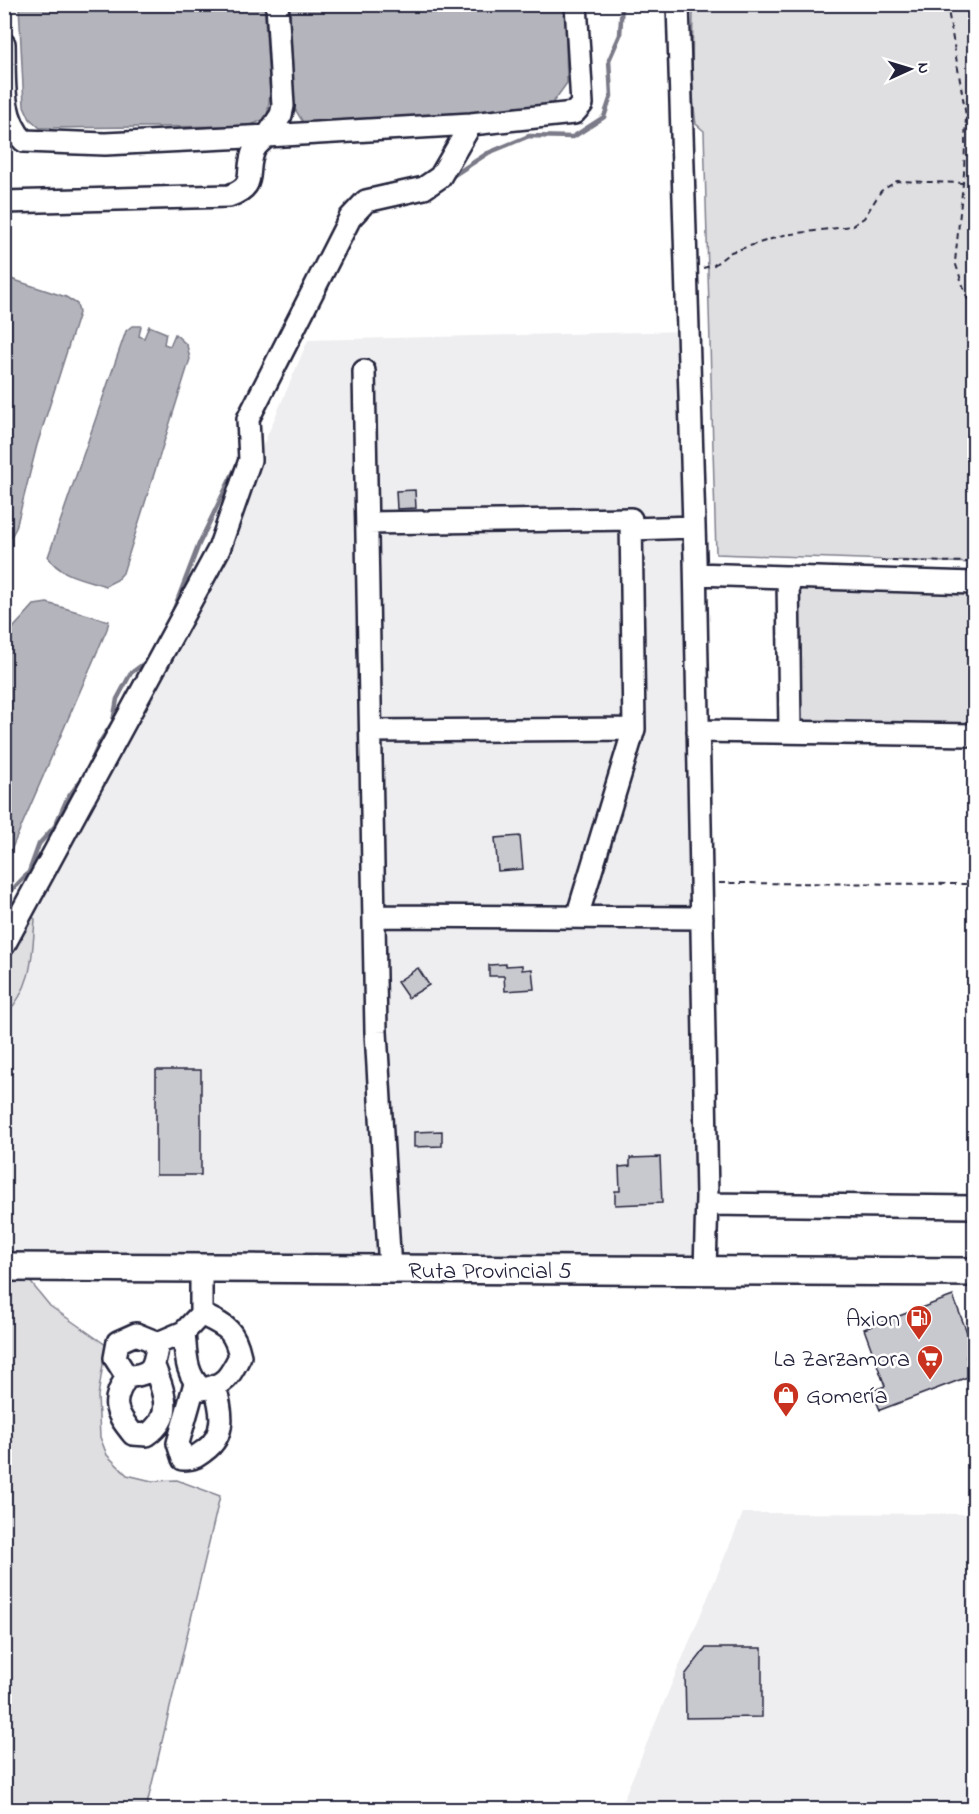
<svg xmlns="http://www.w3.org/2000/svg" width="979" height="1814" viewBox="0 0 979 1814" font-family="'Indie Flower',sans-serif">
<rect width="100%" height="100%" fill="#fff"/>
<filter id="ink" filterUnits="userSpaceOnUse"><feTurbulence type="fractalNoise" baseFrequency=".0167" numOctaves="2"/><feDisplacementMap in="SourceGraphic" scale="12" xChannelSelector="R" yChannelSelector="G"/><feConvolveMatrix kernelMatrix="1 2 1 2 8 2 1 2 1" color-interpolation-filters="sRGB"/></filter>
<g filter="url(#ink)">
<path fill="#eeeef1" d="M688 331 705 1270 5 1266V945L219 549 308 340Z
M743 1513 974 1514V1809L619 1810Z"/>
<path fill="#dfdfe2" stroke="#80808e" stroke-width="1.5" d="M693 5H974V563L716 554 704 131 696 124C690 84 693 45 693 5Z
M788 577 974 583V735L790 732Z
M5 899 10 900 35 919C32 958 33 986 5 1016Z
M4 1279H28L50 1306 106 1345 98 1396 100 1437 107 1455 127 1475 152 1481 177 1480 220 1496 146 1809H5Z"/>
<path fill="#b4b4bc" stroke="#7a7a88" stroke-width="1.5" d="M19 5H264L270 93 267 118 249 126 40 128 30 119 24 106Z
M290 5H565L567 83 554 101 542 111 306 127 293 106Z
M5 277 66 297 77 304 79 313 37 445 16 528 7 544H5Z
M132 326H141L139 336 144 338 149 326 166 333 164 344 170 346 175 334 187 345 190 359 123 573 117 580 105 586C85 579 60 576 48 557L126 331Z
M47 603 109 621 107 629 5 864V637L34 605Z"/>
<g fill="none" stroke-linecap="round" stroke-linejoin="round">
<path stroke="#7a7a88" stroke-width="4.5" d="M448 179 488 153 529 136 573 137 604 117 611 96 609 60 620 35 622 4
M169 622 199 544 237 465
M4 894 11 891 29 872 39 844 55 826 67 799 86 773 100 742 113 722 117 699 131 673 150 659"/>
</g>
<path fill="#c8c8cf" stroke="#22223b" stroke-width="1.5" d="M415 490 416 508 397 509 396 491Z
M520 836 523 869 498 871 495 838Z
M506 964V966L522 965V970L532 969 534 989 505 991 504 976H489V965Z
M418 968 429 985 408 998 397 982Z
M156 1070H201V1175H156Z
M442 1131V1146L414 1147V1132Z
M660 1157 662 1203 615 1205V1191H620L619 1167 630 1166V1158Z
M953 1296 975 1353 966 1357 973 1375 880 1410 872 1391 885 1386 864 1329Z
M706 1648H762V1717L686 1718 685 1675Z"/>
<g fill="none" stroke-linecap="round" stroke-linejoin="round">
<g stroke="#22223b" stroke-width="26">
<path id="minor" d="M678 4 695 558 707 1197 705 1270
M4 44C5 77 0 117 24 141L105 144 267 136 281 115 283 106 277 4
M4 202 229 196C259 185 244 173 254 150 256 145 263 140 267 136L471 124 574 113 582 104 576 4
M364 371 376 1032 390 1270
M367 523 631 519 634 729 577 917
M631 529 694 527
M696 574 974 583
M788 577 790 732
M371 731 634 729
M698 731 974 735
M374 916 702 918
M4 945 219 549 250 460 248 419 350 218 366 201 424 188 440 177 471 124
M707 1204 974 1207
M184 1332C186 1353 185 1375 202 1389 225 1386 230 1376 240 1356 234 1328 225 1326 201 1314
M158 1343C153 1369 154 1373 127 1377L115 1358 118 1342 136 1334 158 1343 184 1332 201 1314V1269
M127 1377C110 1402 115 1412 133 1434L147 1435C175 1415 164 1394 154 1366
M195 1383 178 1443 183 1459C193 1459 196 1457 204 1451 227 1435 222 1410 215 1387"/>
</g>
<g stroke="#22223b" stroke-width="32">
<path id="major" d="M4 1267 974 1272"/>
</g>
<path stroke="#22223b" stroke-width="2" stroke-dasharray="6 4.5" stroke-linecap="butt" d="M947 4 966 116 964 173 955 262 974 318
M703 268 714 265 731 252 784 235 852 226 864 218 881 191 897 181 963 183
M881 561 974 562
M719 883 974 884"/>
<use href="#minor" stroke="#fff" stroke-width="21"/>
<use href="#major" stroke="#fff" stroke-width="27"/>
</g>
</g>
<defs>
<g id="fuel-pin" transform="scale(1.35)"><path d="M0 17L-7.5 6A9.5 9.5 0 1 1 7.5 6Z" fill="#c8321e" stroke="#fff"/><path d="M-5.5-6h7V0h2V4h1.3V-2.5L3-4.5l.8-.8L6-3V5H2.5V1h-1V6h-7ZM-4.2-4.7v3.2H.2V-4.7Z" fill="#fff"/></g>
<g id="supermarket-pin" transform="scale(1.35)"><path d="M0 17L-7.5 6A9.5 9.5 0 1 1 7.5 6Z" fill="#c8321e" stroke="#fff"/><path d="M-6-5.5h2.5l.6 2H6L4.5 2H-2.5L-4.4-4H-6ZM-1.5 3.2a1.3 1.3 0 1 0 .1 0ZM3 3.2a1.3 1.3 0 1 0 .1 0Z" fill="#fff"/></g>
<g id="shop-pin" transform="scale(1.35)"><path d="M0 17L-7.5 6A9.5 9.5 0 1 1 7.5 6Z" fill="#c8321e" stroke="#fff"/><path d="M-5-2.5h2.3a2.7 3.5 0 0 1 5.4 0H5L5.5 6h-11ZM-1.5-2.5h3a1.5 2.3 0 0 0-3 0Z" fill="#fff"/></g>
</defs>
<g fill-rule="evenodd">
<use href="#fuel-pin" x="919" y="1318"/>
<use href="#supermarket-pin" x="930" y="1358"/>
<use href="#shop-pin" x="786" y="1395"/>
</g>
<g text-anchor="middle" stroke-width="5" stroke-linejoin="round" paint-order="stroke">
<g font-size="24" fill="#22223b" stroke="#fff">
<text x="490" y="1278">Ruta Provincial 5</text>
</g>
<g font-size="24" fill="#22223b" stroke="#fff" text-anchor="end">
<text x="900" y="1326">Axion</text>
<text x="910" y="1366">La Zarzamora</text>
<text x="806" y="1403" text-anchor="start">Gomería</text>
</g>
</g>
<rect width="979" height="1814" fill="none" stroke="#fff" stroke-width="24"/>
<rect x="12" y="12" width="955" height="1790" fill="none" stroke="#22223b" stroke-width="2" filter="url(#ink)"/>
<g transform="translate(910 69) rotate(86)" stroke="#ffffff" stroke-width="4.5" paint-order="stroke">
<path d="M0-4.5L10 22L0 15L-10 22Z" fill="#22223b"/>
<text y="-9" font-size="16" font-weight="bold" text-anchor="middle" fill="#22223b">N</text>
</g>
</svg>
